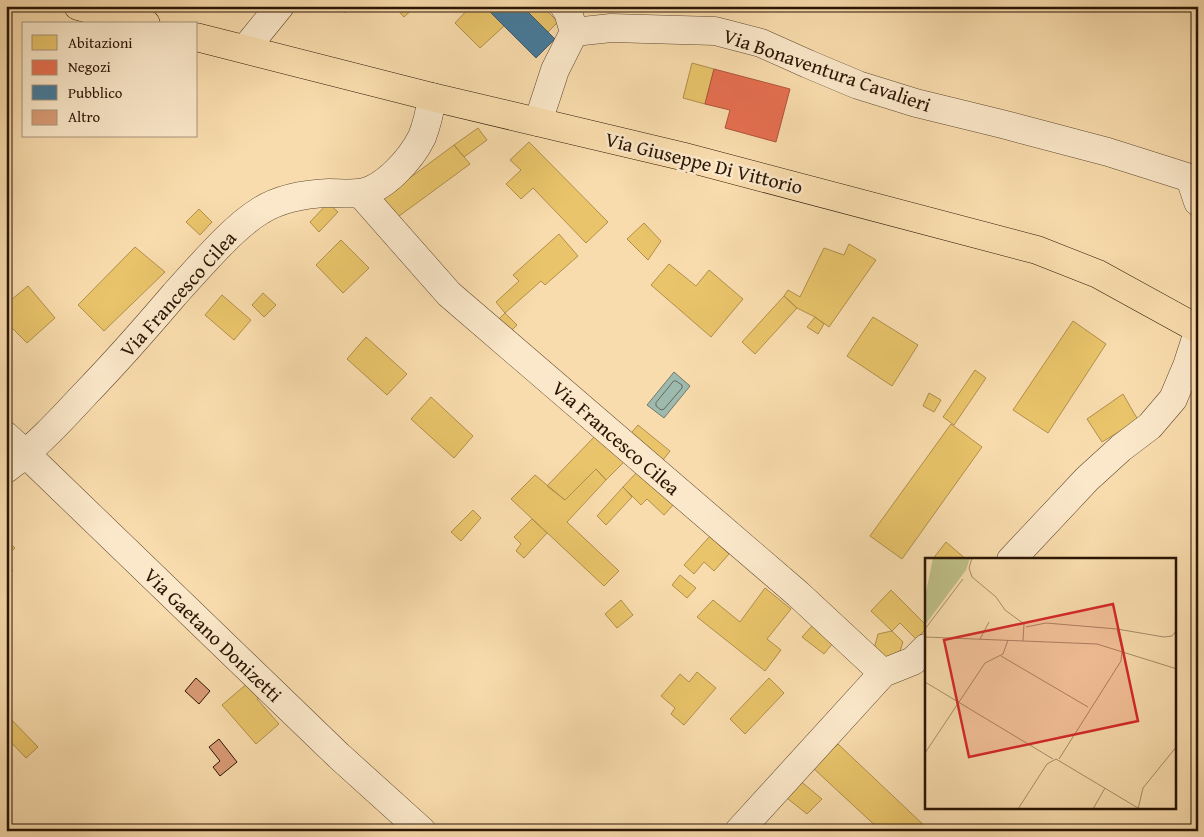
<svg xmlns="http://www.w3.org/2000/svg" width="1204" height="837" viewBox="0 0 1204 837" font-family="'Gentium Book Plus',serif">
<rect width="100%" height="100%" fill="#f9dcad"/>
<filter id="stains"><feTurbulence type="fractalNoise" baseFrequency=".004" numOctaves="4"/><feColorMatrix values="0 0 0 0 .2 0 0 0 0 .09 0 0 0 0 .02 0 0 0 .5 -.17"/></filter>
<radialGradient id="worn" r=".72"><stop offset=".6" stop-color="#630" stop-opacity="0"/><stop offset="1" stop-color="#630" stop-opacity=".3"/></radialGradient>
<path fill="#9ebaaf" stroke="#70786b" d="M674 372 690 386 664 418 647 405Z"/>
<path fill="#e9c46a" stroke="#b0904b" d="M340 6H352L345 13Z
M394 6H416L404 17Z
M471 6H484L504 26 480 48 455 23Z
M522 6H542L558 22 548 32Z
M692 63 714 69 705 104 683 98Z
M478 128 487 140 464 157 454 145Z
M529 142 608 222 586 243 533 188 521 199 506 184 521 170 510 160Z
M454 145 470 164 395 219 380 200Z
M328 203 338 212 319 232 310 222Z
M199 209 212 222 200 235 186 222Z
M644 223 661 241 648 260 627 239Z
M559 234 578 256 545 285 541 281 505 313 496 302 519 281 513 275Z
M341 240 369 268 343 293 316 265Z
M849 244 876 260 829 327 815 317 797 308 784 296 788 290 800 297 824 248 844 255Z
M135 247 165 272 104 331 78 305Z
M669 264 696 286 709 270 743 299 711 337 651 285Z
M28 286 55 318 27 343 6 322V304Z
M263 293 276 305 264 317 252 305Z
M222 295 251 320 234 340 205 315Z
M784 296 797 308 755 354 742 342Z
M505 313 517 325 508 334 495 323Z
M815 317 824 324 818 334 807 327Z
M873 317 918 345 892 386 847 356Z
M1073 321 1106 344 1048 433 1013 410Z
M366 337 407 374 387 395 347 359Z
M975 370 986 378 954 425 943 417Z
M929 393 941 400 934 412 923 406Z
M1123 394 1138 420 1102 442 1087 419Z
M431 397 473 436 454 458 411 419Z
M951 424 982 447 902 559 870 536Z
M638 425 670 451 660 464 627 438Z
M596 435 625 461 606 480 596 469 565 500 547 486Z
M596 469 606 480 567 522 619 571 604 586 511 499 535 475 565 500Z
M638 471 674 504 664 515 647 499 641 505 623 487Z
M623 487 632 497 606 525 597 516Z
M473 510 481 518 461 541 451 532Z
M532 519 547 533 524 558 516 551 521 544 514 537Z
M710 536 729 554 714 571 704 562 694 574 684 565Z
M6 540 15 548 6 557Z
M946 542 967 560H932Z
M6 564 13 570 6 578Z
M680 575 696 588 687 598 672 585Z
M765 588 791 609 767 639 781 650 765 671 697 617 713 600 740 622Z
M891 590 926 625V629L916 639 900 623 892 631 871 611Z
M621 600 633 615 617 628 605 614Z
M812 626 833 643 824 654 802 637Z
M892 631 903 642 899 654 885 658 874 649 878 634Z
M697 672 716 688 684 725 671 714 675 708 661 696 680 674 689 682Z
M769 678 784 693 745 734 730 719Z
M249 682 261 696 257 699 279 724 256 744 222 705Z
M6 714 38 747 26 758 6 737Z
M838 744 930 831H881L813 768Z
M798 779 822 799 807 814 783 795Z"/>
<path fill="#e76f51" stroke="#af543a" d="M714 69 790 89 776 142 725 128 730 110 705 104Z"/>
<path fill="#457b9d" stroke="#3d5c6f" d="M484 6H522L555 39 536 58Z"/>
<g fill="none" stroke-linecap="round" stroke-linejoin="round">
<path stroke="#64685a" stroke-width="1" d="M674 381H676L682 385V388L664 409 661 410 656 406V403Z"/>
</g>
<path fill="#da9c77" stroke="#2b1504" d="M196 678 210 691 199 704 185 691Z
M219 739 237 762 220 776 213 767 220 761 209 747Z"/>
<g fill="none" stroke-linecap="round" stroke-linejoin="round">
<g stroke="#5e472e" stroke-width="29">
<path id="minor" d="M574 32 611 28 715 31 761 43 808 64 858 85 916 103 1002 124 1108 152 1190 178
M245 49 280 6
M538 122 555 70 574 32 568 12 564 6
M1198 181 1190 178 1198 202
M360 193 449 294 798 594 883 673
M6 436 26 454 339 756 422 831
M6 469C36 447 60 421 85 394 116 362 145 329 174 295 191 276 207 258 225 240 236 229 247 219 260 211 280 198 305 194 329 193 338 193 349 194 359 193 384 190 411 159 422 137 427 124 430 111 432 97
M1011 560 1087 479 1121 448 1150 426 1173 399 1187 366 1198 332
M739 831 883 673 913 661 926 648"/>
</g>
<g stroke="#2b1504" stroke-width="29">
<path id="major" d="M78 6 146 24
M196 37 432 97 681 156 1037 250 1098 274 1198 329"/>
</g>
<use href="#minor" stroke="#fbe8ca" stroke-width="28"/>
<use href="#major" stroke="#f9dcad" stroke-width="28"/>
</g>
<g text-anchor="middle" stroke-width="5" stroke-linejoin="round" paint-order="stroke">
<g font-size="20" fill="#2b1504" stroke="#fbe8ca">
<text transform="translate(827 70) rotate(19)" y="7">Via Bonaventura Cavalieri</text>
<text transform="translate(704 163) rotate(14)" y="7">Via Giuseppe Di Vittorio</text>
<text transform="translate(178 294) rotate(-48)" y="7">Via Francesco Cilea</text>
<text transform="translate(616 438) rotate(41)" y="7">Via Francesco Cilea</text>
<text transform="translate(213 635) rotate(44)" y="7">Via Gaetano Donizetti</text>
</g>
</g>
<g transform="translate(925 558)">
<rect width="251" height="251" fill="#f9dcad"/>
<path d="M8 0H45L41 12 0 67V39Z" fill="#bfc089"/>
<path fill="none" stroke="#a78c69" stroke-width="1" d="M47 0 44 10 47 19 71 39 80 52 99 66 98 83M101 69 121 65 192 71M0 71 38 21M0 79 172 86 252 111M55 81 64 64M76 98 163 149M0 124 128 201M0 195 60 105 78 96 83 82M134 201 196 103 197 92 192 71 239 79 247 78 252 72M93 251 122 206 131 201 213 250M168 251 180 230M213 251 218 230 252 188"/>
<path fill="#d62828" fill-opacity="0.15" stroke="#d62828" stroke-width="2.5" d="M188 46 213 163 44 199 19 82Z"/>
<rect width="251" height="251" fill="none" stroke="#2b1504" stroke-width="2.5"/>
</g>
<rect width="1204" height="837" fill="none" stroke="#f9dcad" stroke-width="25"/>
<rect x="8" y="8" width="1189" height="822" fill="none" stroke="#2b1504" stroke-width="2.5"/>
<rect x="12" y="12" width="1179" height="812" fill="none" stroke="#2b1504"/>
<rect x="22" y="22" width="175" height="115" fill="#fbe8ca" stroke="#a8947b"/>
<rect x="32" y="35" width="25" height="15" fill="#e9c46a" stroke="#a8947b"/>
<text x="68" y="48" font-size="15" fill="#2b1504">Abitazioni</text>
<rect x="32" y="60" width="25" height="15" fill="#e76f51" stroke="#a8947b"/>
<text x="68" y="72" font-size="15" fill="#2b1504">Negozi</text>
<rect x="32" y="85" width="25" height="15" fill="#457b9d" stroke="#a8947b"/>
<text x="68" y="98" font-size="15" fill="#2b1504">Pubblico</text>
<rect x="32" y="110" width="25" height="15" fill="#da9c77" stroke="#a8947b"/>
<text x="68" y="122" font-size="15" fill="#2b1504">Altro</text>
<rect width="100%" height="100%" filter="url(#stains)"/>
<rect width="100%" height="100%" fill="url(#worn)"/>
</svg>
